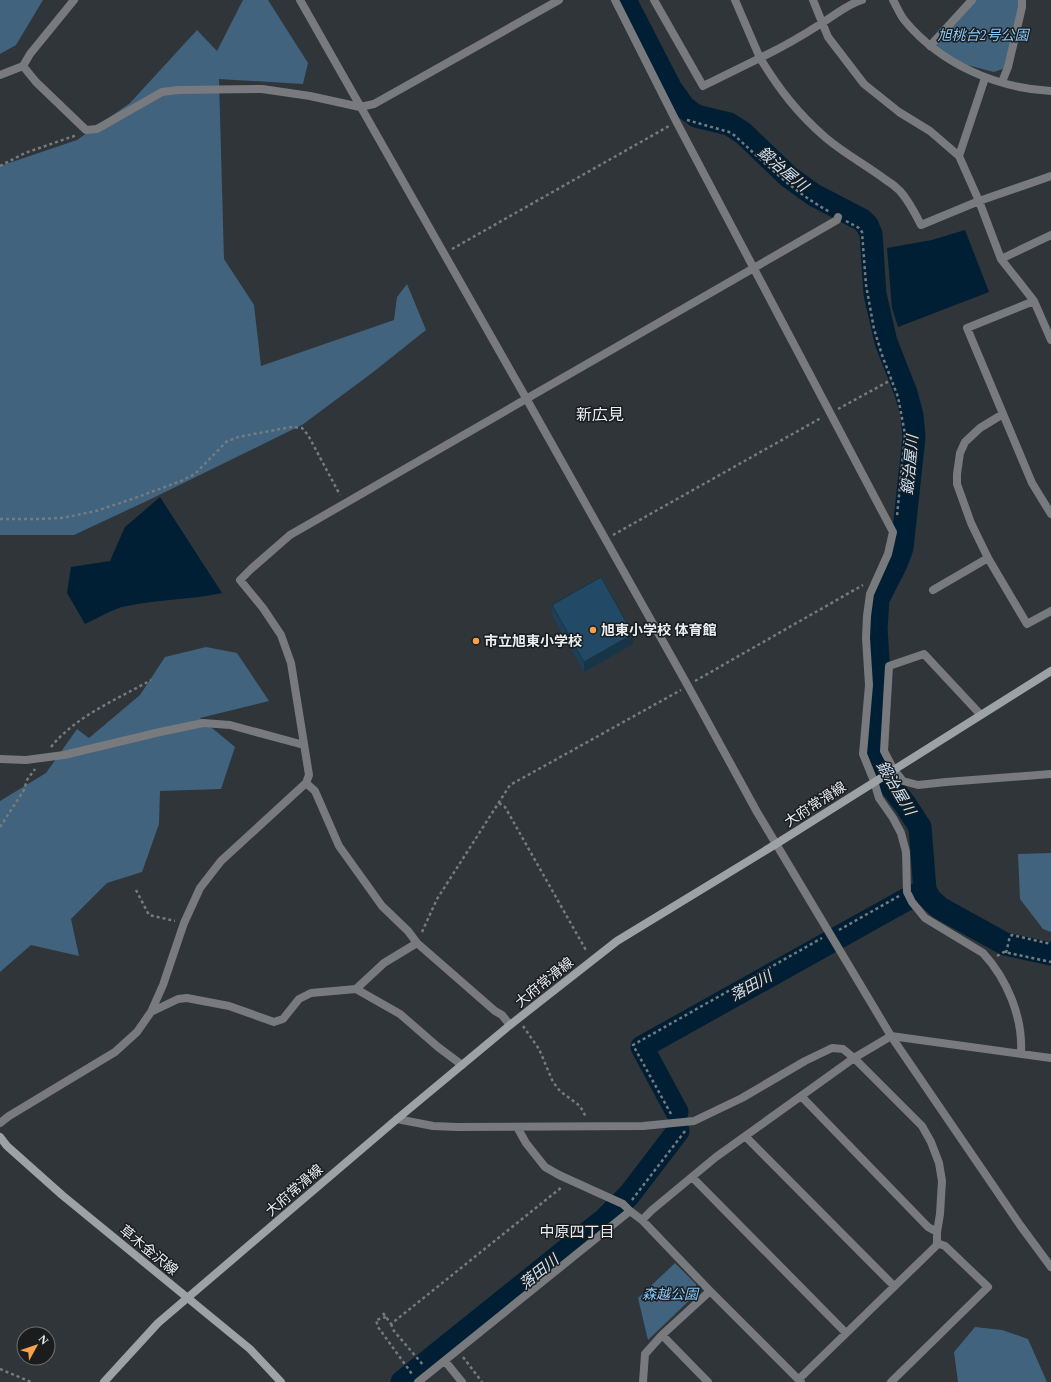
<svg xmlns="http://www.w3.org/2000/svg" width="1051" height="1382" viewBox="0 0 1051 1382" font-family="Spectral,'Noto Sans JP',serif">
<rect width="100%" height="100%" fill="#2f3539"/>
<path fill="#41637d" d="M0 0H43L16 45 0 54Z
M243 0H268L308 63 303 84 219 79 224 259 254 305 261 366 394 320 397 297 407 284 426 330 372 373 302 425 151 499 74 535H0V166L77 140 130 103 197 30 217 51Z
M972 0H1022L1008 67 994 72 948 60 930 46Z
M206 647 237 653 269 701 200 718 235 747 221 789 160 791 159 824 142 872 107 883 71 919 79 956 31 945 0 972V801L46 773 77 729 89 738 140 695 165 657Z
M1051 853V932L1043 929 1020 899 1018 854Z
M675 1263 696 1284V1294L648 1340 638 1298Z
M975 1327 1002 1330 1028 1339 1047 1382H958L954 1352Z"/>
<path fill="#011f34" d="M965 230 989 292 898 327 892 308 887 248 932 240Z
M160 497 222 593C191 600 159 599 127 606 114 608 98 618 85 624L67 593 71 567 110 561 125 527Z"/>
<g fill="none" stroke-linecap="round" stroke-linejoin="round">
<path stroke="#011f34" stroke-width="23" d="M625 0 671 89 683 106 696 116 729 124 743 133 789 177 814 195 862 220 867 225 871 234 875 294 886 342 906 393 912 415 914 437 902 548 896 564 878 599 876 629 879 674 872 746 879 764 888 782 905 804 920 827 925 890 930 899 940 908 1005 944 1051 954
M677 1112 642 1047 900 903 925 890
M402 1382 605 1219 629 1195 678 1131"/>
<path stroke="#757b7e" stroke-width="2.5" stroke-dasharray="3 3" stroke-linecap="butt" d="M687 120 729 132 734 135C765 163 793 192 830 212
M0 166 25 153 77 135
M846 221 859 228 862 232 866 285 874 329 882 355 898 397 905 434 897 516
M452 249 669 126
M838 409 891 380
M0 519H39L62 518 96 511 135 498 181 481 195 474 226 442 238 437 291 427 302 428 308 435 340 495
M613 535 821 418
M695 681 863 585
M51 747C76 716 116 700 151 680
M499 803 505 807 587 952
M0 827 24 790 27 780 35 769
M136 890 149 915 175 921
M839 930 899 896
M422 932 437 899 510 785 681 690
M1006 953 1010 936 1012 935 1051 944
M997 956 1004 952 1051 962
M523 1026 539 1049 553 1082 560 1091 580 1106 586 1117
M671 1114 633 1045 822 938
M632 1200 685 1131
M383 1313 391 1324 562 1187
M386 1317 376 1320 378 1327 412 1374
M391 1324 394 1331 424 1366
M463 1357 482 1382
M0 1369 31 1382"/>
<path stroke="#787a7d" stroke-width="8" d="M615 0 676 121 893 532 888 554 870 594 867 616 866 638 869 685 863 754 874 781 879 798 893 818 901 833 906 852 907 892 912 902 925 918 983 953C1007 979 1023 1017 1021 1053
M654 0 703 86 760 58 735 0
M813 0 828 37 864 84 899 112 930 131 959 156 979 201 1001 259 1034 301 1051 340
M862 0C848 4 835 15 822 23 802 36 781 48 760 58 779 89 798 114 826 138 845 154 866 165 886 180 891 183 896 187 900 191 909 201 915 213 921 225L979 201 1051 176
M930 46 972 0
M23 66 36 82 86 130 97 129 162 92 178 90 262 89 310 96 360 107 374 104 559 0
M0 75 23 66 30 54 74 0
M1002 82 1008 67 1022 7V0
M959 156 985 78
M1001 259 1051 235
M1034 301 967 328 1032 483 1051 514
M988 558 1027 624 1051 611
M933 590 988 558 971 523 957 484V474L960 453 965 442 980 428 1003 414
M980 714 924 654 889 666 884 751 894 770 903 781 918 785 946 782 1051 774
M0 759 26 760 64 755 160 732 203 723 230 725 304 745
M306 783 315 791 339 846 382 906 408 931 417 943 495 1011 502 1015 510 1025
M356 989 400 1014 438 1047 462 1065
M151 1012 178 999 187 998 229 1006 274 1022 283 1019 299 999 311 993 356 989 384 963 417 943
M801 1096 928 1227 937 1232
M397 1119 433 1126 457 1127 643 1126 694 1121 742 1098 805 1061 832 1048 843 1049 854 1058 891 1036 1051 1058
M0 1123 9 1116 115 1052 137 1032 151 1012 163 985 184 923 200 888 221 861 306 783 309 775 291 663 281 635 263 608 240 580 251 569 290 535 837 220 838 217
M517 1127 526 1143 545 1167 559 1175 623 1204 630 1211
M746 1137 894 1286
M692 1177 846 1333
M642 1220 652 1210 716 1157 854 1058 922 1126 931 1142 939 1163 942 1181 940 1214 937 1232V1243L945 1246 988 1287 891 1382
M662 1335 708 1382
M445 1361 462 1382
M799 1379 936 1246 937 1243
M418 1382 630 1211 642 1220 710 1291 801 1382
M643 1382 645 1354 662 1335 710 1291"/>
<path stroke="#787a7d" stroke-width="8" d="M300 0 526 398 688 686 757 812 891 1036 1020 1225 1051 1267
M893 0C897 7 900 15 905 21 941 64 996 88 1051 91"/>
<path stroke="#9da2a6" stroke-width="8" d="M0 1137 7 1146 62 1195 250 1349 281 1382
M104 1382 158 1323 397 1119 510 1025 617 941 776 844 1051 671"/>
</g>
<path fill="#1d4058" d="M552 605 633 644 584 672 552 615Z"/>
<path fill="#183447" d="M633 634V644L584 672V662Z"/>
<path fill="#224a66" stroke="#183447" d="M601 577 633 634 584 662 552 605Z"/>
<g fill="#f8a14a" stroke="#1a1c1e" stroke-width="1.5">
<circle cx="593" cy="630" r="4"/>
<circle cx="476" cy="641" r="4"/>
</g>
<g text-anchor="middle" stroke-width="3" stroke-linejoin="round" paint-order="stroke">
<g font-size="14" font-style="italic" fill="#89c9fa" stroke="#1a1c1e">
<text x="983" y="40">旭桃台2号公園</text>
<text x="670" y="1299">森越公園</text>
</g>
<g font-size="14" font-weight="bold" fill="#eaeef1" stroke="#1a1c1e" text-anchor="start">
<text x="601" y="635">旭東小学校 体育館</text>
<text x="484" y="646">市立旭東小学校</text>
</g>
<g font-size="14" fill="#eaeef1" stroke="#1a1c1e">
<text transform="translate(815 804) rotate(-33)" y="5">大府常滑線</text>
<text transform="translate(544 982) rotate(-39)" y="5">大府常滑線</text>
<text transform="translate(294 1190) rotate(-41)" y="5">大府常滑線</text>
<text transform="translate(149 1250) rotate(39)" y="5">草木金沢線</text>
</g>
<g font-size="15" font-style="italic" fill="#cbe4f8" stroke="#1a1c1e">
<text transform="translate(783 169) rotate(40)" y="5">鍛治屋川</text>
<text transform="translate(910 465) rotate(-85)" y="5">鍛治屋川</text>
<text transform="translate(896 788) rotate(59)" y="5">鍛治屋川</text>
<text transform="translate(751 986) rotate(-29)" y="5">落田川</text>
<text transform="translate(539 1272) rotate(-39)" y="5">落田川</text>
</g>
<g font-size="15" fill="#eaeef1" stroke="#1a1c1e">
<text x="577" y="1237">中原四丁目</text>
</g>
<g font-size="16" fill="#eaeef1" stroke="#1a1c1e">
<text x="600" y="420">新広見</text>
</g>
</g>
<g transform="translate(36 1346) rotate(50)"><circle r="19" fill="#1a1c1e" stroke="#6d7072"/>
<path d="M0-3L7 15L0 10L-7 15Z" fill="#f8a14a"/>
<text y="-6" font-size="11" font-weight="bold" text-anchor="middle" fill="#eaeef1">N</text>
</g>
</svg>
